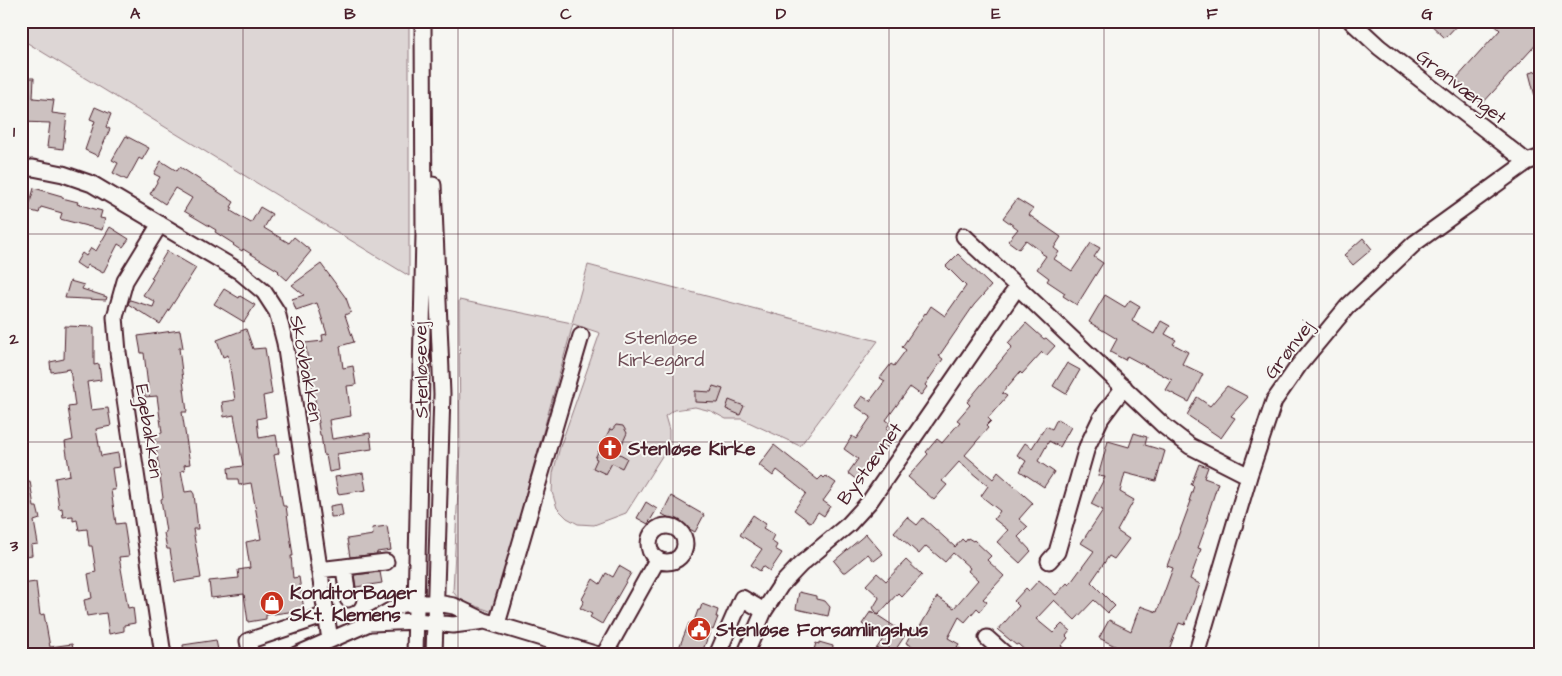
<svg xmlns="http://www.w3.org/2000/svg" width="1562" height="676" viewBox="0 0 1562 676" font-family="'Architects Daughter',sans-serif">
<rect width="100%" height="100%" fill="#f6f6f2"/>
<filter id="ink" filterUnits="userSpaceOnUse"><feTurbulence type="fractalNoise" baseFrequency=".02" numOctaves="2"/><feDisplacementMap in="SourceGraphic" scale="10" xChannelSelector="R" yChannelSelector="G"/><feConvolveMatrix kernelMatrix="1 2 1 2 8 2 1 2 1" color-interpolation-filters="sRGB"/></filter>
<g filter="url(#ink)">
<path fill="#ddd6d5" stroke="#947a80" d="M21 21H409V276L21 39Z
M588 265 878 341 800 446 742 419H726L711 411 695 407 674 410 665 416 669 430V445L626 513 594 525 578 524 567 518 557 508 552 492 553 473 560 447 600 333 573 324 493 612 461 601 453 592 460 448 459 300 572 323Z"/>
<path fill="#ccc1c0" stroke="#4a1f2b" d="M1427 21H1461L1445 38Z
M1490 21H1528L1541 32V39L1482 104 1456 79 1500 30Z
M1541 70V103L1537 104 1529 73Z
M21 78H34L33 98 54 100 52 113 67 115 63 149 47 147 50 123 22 122Z
M95 107 111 114 106 127 110 129 98 156 85 150 95 121 90 119Z
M126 136 149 148 142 160 139 158 127 180 113 173 118 163 112 160Z
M161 161 177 171 180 167 234 202 231 207 233 208 231 211 251 223 260 207 272 214 264 228 289 243 294 237 311 251 287 280 278 272 279 271 243 249 242 251 233 245 234 244 215 232 216 230 184 211 192 198 175 188 165 204 150 194 160 177 154 174Z
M34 188 62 196V198L78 202 77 204 102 211 100 218 105 219 102 230 60 219 62 213 41 207 39 213 28 210Z
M1017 199 1033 209 1029 215 1061 237 1054 248 1059 252 1054 259 1072 271 1091 243 1100 248 1094 257 1103 263 1077 305 1063 296 1065 293 1047 281 1049 278 1037 269 1046 256 1041 253 1042 252 1026 240 1019 249 1008 241 1018 229 1003 218Z
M110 227 129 239 123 247 118 244 103 273 88 265 85 269 76 263 82 253 86 256 91 248 96 251Z
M1363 238 1372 249 1353 265 1344 255Z
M167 251 196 268 160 324 128 304 130 300 153 307 155 302 143 295 153 279 151 278Z
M958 254 991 286 974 305 939 356 943 359 925 385 927 387 921 395 910 387 886 420 890 423 886 429 895 436 886 448 883 447 858 481 848 473 858 459 844 449 852 436 856 439 871 417 855 406 862 396 870 401 885 381 880 378 891 364 894 366 906 350 902 347 925 313 926 314 931 306 945 316 966 286 946 266Z
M321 264 346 298 351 312 345 315 354 342 340 346 343 368 353 366 356 385 347 386 351 416 329 420 332 439 370 433 372 449 337 454 339 470 329 472 326 455 324 456 321 435H320L318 423H319L305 343 323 341 322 335 327 334 317 303 296 310 292 299 304 295 292 285Z
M70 281 84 285 82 289 107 297 106 300 65 298Z
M224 289 239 298 240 296 255 305 244 322 214 304Z
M1105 295 1125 307 1130 300 1140 306 1132 321 1154 334 1161 321 1170 326 1165 334 1176 340 1173 344 1188 352 1182 364 1203 374 1189 402 1166 390 1172 380 1127 356 1125 360 1110 352 1117 339 1089 322Z
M1026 323 1044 339 1046 338 1055 346 1046 356 1042 352 1022 374 1020 372 1002 393 1007 396 988 418 991 421 986 426 988 428 965 455 993 479 998 472 1033 503 1019 519 1028 527 1018 537 1031 551 1020 563 997 542 1008 530 994 519 1000 511 981 496 988 486 959 462 942 481 947 485 934 500 908 477 928 454 926 452 937 439 942 443 960 422 957 420 970 405 967 402 1012 347 1008 343Z
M65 326 94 327V365L99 364 101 380 87 382 91 410 108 408 111 426 96 429 101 456 118 453 120 467 112 468 115 490H111L116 524 124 523 129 556 119 557 128 608 133 607 135 623 124 625V631L109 634 106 613 87 616 84 600 92 598 88 574 96 572 92 546H89L87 529 79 530 77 520 73 521V516L63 517 62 508 59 509 55 478 70 475 65 442 73 440 68 407 75 406 70 369 51 372 50 362 64 359Z
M246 329 253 349 265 348 272 394 263 396 266 417 257 419 259 438 276 435 279 452 278 454 274 455 283 506H286L293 556H291L293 578 299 577 304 610 266 615V619L248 622 244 594 211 598 209 581 239 578 238 570 250 568 246 542 261 539 251 483 239 485 238 479H229L228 468 243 466 234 415 224 417 222 402 235 400 228 355 223 357 217 340Z
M180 330 183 348H179L187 412H182L190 464 184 465 185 470 181 471 185 492 192 491 194 494 198 529H193L201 578 175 582 170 549H167L164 533 166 532 161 499 163 498 154 434 162 433 157 396 145 397 144 387 148 386 144 353H141L138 336Z
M1067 363 1080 370 1066 394 1053 386Z
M713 386 723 389 718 403 695 402V391L711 392Z
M1227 386 1248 397 1231 416 1235 418 1221 438 1187 415 1197 397 1210 406Z
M729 400 744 406 740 415 726 409Z
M1057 419 1071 427 1060 447 1049 441 1038 461 1054 472 1044 487 1020 471 1026 461 1017 455 1025 443 1032 448 1046 426 1052 429Z
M616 425 623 426 627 433 618 453 627 458 622 468 612 463 606 474 593 468 597 459 595 458 610 429 612 430Z
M1134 433 1147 437 1145 445 1165 451 1156 481 1125 473 1120 492 1134 500 1117 531 1129 539 1114 559 1109 556 1091 582 1115 606 1108 613 1094 600 1075 620 1054 600 1036 619 1053 633 1062 624 1070 631 1066 636 1068 638 1061 646 1072 655H1030L1018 644 1016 645 998 630 1019 606 1014 601 1026 588 1029 591 1039 580 1056 595 1067 583 1069 585 1094 551 1081 543 1103 510 1091 504 1105 477 1098 476 1108 441 1129 447Z
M774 445 818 480 822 476 824 478 826 476 836 483 823 501 830 506 824 516 818 512 811 523 794 510 806 493 777 470 773 476 759 465Z
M1199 464 1208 467 1204 478 1218 483 1207 517 1209 518 1198 548 1201 549 1190 579 1200 584 1185 625 1179 623 1167 655H1113L1117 647 1099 638 1109 620 1131 631 1140 606 1157 612 1173 568 1167 566 1191 501H1189L1194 486 1191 485Z
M363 473 366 490 338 494 335 477Z
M30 481 34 507H37L40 519 34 521 38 544 31 545 32 555 21 557V482Z
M671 496 704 515 695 532 662 514Z
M646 502 657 509 648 524 637 518Z
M341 504 343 516 331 517 330 506Z
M753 515 766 524 763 528 774 535 771 541 777 545 775 549 782 553 770 571 763 566 760 571 751 565 762 549 740 535Z
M907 517 917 525 923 518 955 547 962 539 965 542 968 538 973 541 974 540 991 556 987 560 1004 576 983 599 987 602 980 611 977 608 965 622 959 617 948 638 959 644 957 647 971 655H930L906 643 913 629 917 632 937 597 954 608 978 580 968 571 970 568 953 553 945 562 926 546 919 554 894 532Z
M387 526 391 550 377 552V554L350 557 347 539 373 535 372 528Z
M866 534 883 554 874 561 868 554 846 572H843L834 561Z
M906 560 922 575 902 597 898 593 878 615 873 608 879 598 878 596 866 585 877 573 886 581Z
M619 566 631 573 602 624 590 617 592 614 580 608 584 601 582 599 593 579 600 584 606 573 613 577Z
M380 572 382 583 356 587 354 575Z
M36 582 40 615 44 614 50 647 72 644 74 655H21V584Z
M799 592 816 596V599L825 601 830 607 828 616 796 609Z
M702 604 718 610 716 617H718L713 630 711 629 701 655H676L689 623 693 624 698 610H700Z
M871 611 906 634 892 655H885L876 649 884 638 862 624Z
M216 640 219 655H184L183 645Z
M819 642 833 646 831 655H816L813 653 816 643 819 644Z"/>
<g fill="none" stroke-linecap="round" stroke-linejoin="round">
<g stroke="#4a1f2b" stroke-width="19">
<path id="minor" d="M1351 21 1379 47 1527 162
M21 169 33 168 63 174 92 184 239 271 264 292 277 312 285 343 330 640
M433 185 442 394 434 655
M160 224 125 281 115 317 118 352 163 655
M964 236 1164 426 1190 446 1249 476
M649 544a18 18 0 1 1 36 0a18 18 0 1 1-36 0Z
M1049 561 1057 552 1087 447 1101 418 1124 387
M344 567 348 599
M319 570 386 562
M372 623 417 621 453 625 485 621
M497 624 581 336
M987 638 1006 655
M251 655 248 641 326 615
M296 655 367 624 402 604 417 603H437L454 606 485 621 598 655
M415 655 424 235 423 21
M604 655 657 560
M717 655 742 598 764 611
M745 655 764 611 781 585 800 565 849 524 870 501 1018 286
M1196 655 1249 476 1274 401 1299 365 1347 307 1415 243 1527 162 1541 157"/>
</g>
<use href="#minor" stroke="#f6f6f2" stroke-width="15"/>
</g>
</g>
<path fill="none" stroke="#4a1f2b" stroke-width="1" stroke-opacity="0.55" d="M243 21V655M458 21V655M673 21V655M889 21V655M1104 21V655M1319 21V655M21 234H1541M21 442H1541"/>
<defs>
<g id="church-disc" transform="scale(1.25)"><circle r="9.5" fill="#c8321e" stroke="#f6f6f2"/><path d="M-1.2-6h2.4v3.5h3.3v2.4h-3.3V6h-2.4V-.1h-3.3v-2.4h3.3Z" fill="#fff"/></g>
<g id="shop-disc" transform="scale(1.25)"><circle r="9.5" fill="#c8321e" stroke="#f6f6f2"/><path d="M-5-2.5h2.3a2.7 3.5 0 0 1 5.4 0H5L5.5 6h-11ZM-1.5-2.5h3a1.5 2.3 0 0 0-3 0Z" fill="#fff"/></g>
<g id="civic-disc" transform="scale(1.25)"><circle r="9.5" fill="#c8321e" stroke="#f6f6f2"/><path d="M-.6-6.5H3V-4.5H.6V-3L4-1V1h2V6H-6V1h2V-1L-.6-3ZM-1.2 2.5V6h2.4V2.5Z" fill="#fff"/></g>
</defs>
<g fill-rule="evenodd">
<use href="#church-disc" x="610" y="448"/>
<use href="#shop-disc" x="272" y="603"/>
<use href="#civic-disc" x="699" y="629"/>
</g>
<g text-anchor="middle" stroke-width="4" stroke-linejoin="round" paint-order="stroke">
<g font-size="19" fill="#4a1f2b" stroke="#f6f6f2">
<text transform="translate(1462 86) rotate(38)" y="7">Grønvænget</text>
<text transform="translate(1288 349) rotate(-53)" y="7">Grønvej</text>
<text transform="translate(307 368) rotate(79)" y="7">Skovbakken</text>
<text transform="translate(420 370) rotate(-91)" y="7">Stenløsevej</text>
<text transform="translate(150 431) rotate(81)" y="7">Egebakken</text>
<text transform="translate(869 463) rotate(-54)" y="7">Bystævnet</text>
</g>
<g font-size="19" fill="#6f4d56" stroke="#f6f6f2">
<text x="661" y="344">Stenløse<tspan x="661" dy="22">Kirkegård</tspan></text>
</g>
<g font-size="19" font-weight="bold" fill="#4a1f2b" stroke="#f6f6f2" text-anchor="start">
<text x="628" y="455">Stenløse Kirke</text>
<text x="290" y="599">KonditorBager<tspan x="290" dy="22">Skt. Klemens</tspan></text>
<text x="716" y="636">Stenløse Forsamlingshus</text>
</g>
</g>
<rect width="1562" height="676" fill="none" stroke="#f6f6f2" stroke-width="55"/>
<rect x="28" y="28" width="1506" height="620" fill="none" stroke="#4a1f2b" stroke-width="2"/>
<g font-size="16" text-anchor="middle" font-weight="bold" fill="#4a1f2b">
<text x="135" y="19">A</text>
<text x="350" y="19">B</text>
<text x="566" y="19">C</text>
<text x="781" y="19">D</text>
<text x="996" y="19">E</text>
<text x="1212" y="19">F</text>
<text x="1427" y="19">G</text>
<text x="14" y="137">1</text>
<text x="14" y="344">2</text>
<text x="14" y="551">3</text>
</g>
</svg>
